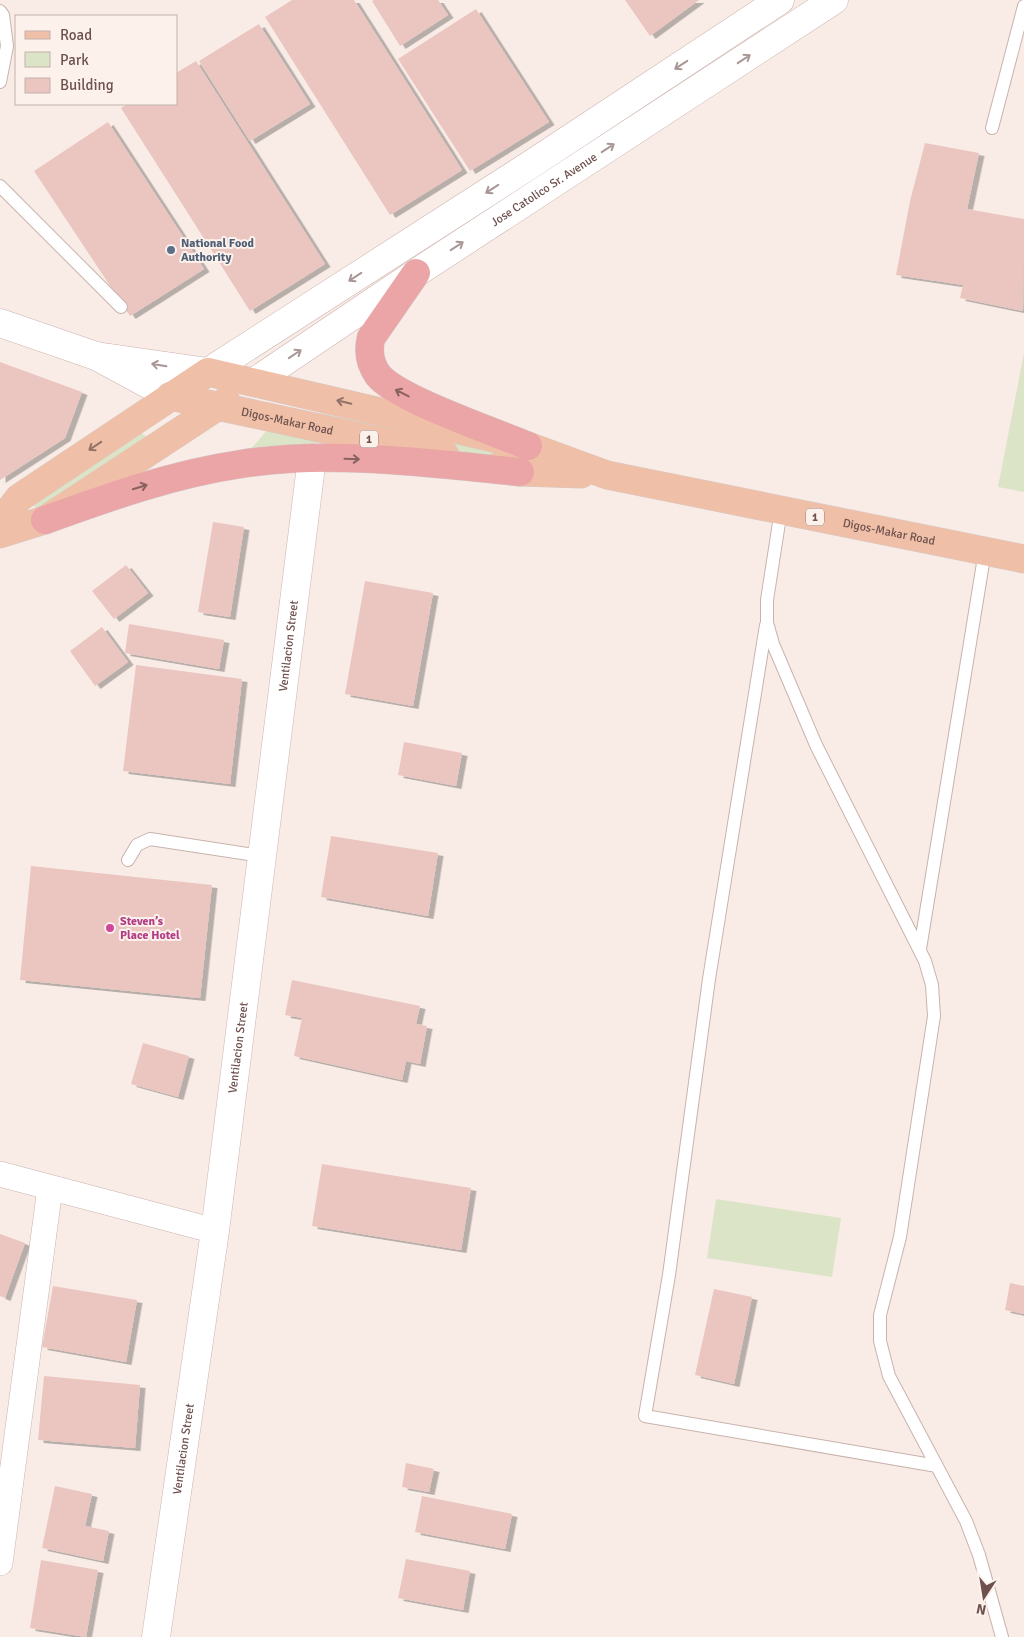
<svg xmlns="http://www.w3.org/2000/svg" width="1024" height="1637" viewBox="0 0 1024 1637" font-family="Signika,sans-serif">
<defs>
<filter id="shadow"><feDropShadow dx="5.5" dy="3" stdDeviation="0" flood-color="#0004"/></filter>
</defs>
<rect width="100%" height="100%" fill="#f9ece6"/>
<path fill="#dbe4c6" d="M1024 353V492L998 487Z
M320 413 533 457 531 466 318 421 316 415Z
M270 427 331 441 249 451Z
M140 433 145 435V440L38 509 35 508 34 503Z
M716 1199 841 1218 832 1277 707 1258Z"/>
<path fill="#ebc6c1" filter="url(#shadow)" d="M292 0H354L462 170 390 215 265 17Z
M374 0H438L448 15 400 46 372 1Z
M625 0H699L650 36Z
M476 9 549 122 470 171 398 59Z
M259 24 310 104 250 141 199 61Z
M196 61 325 264 250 311 121 108 128 104H176V73Z
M108 122 204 269 130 316 34 171Z
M925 143 979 153 967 209 1024 219 1023 311 960 298 963 285 896 275 910 201Z
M0 362 82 392 65 438 0 480Z
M213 522 244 527 230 617 198 612Z
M126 565 148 593 114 619 92 591Z
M365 581 433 593 413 706 345 694Z
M129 624 224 640 219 669 125 653Z
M102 627 128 662 95 686 70 651Z
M136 665 242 679 230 784 123 771Z
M404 742 462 753 456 786 398 775Z
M331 836 438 853 428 916 321 897Z
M31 866 212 885 200 998 20 980Z
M292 980 420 1006 416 1024 427 1026 420 1064 406 1061 402 1080 294 1056 302 1018 285 1015Z
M143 1043 189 1056 178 1097 131 1084Z
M322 1164 471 1188 461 1250 312 1226Z
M0 1234 25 1243 5 1298 0 1296Z
M1010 1283 1024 1286V1314L1005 1310Z
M53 1286 137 1300 126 1362 42 1347Z
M714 1289 752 1297 734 1384 695 1375Z
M44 1376 140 1385 135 1448 38 1440Z
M406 1463 434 1469 429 1492 402 1487Z
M55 1486 92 1494 85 1526 109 1531 103 1561 42 1548Z
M422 1496 512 1514 505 1549 415 1532Z
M406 1559 470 1571 463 1610 398 1598Z
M41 1560 98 1570 86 1637 30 1628Z"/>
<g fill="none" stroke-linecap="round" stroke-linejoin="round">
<g stroke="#c8b3ad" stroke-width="14">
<path id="lane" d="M0 11 3 15 7 46 0 82
M992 128 1024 6
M0 186 121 307
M781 510 767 600V623L773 644 816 745 925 961 932 985 934 1016 900 1237 880 1315V1341L889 1376 966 1521 979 1555 1002 1637
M766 625 709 979 669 1275 645 1416 937 1466
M128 860 137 845 150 839 261 856
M920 949 985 551"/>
</g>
<g stroke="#c8b3ad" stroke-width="26">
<path id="street" d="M0 1174 215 1231
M0 1563 50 1188"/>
</g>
<g stroke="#cdb3ae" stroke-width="29">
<g id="secondary">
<path d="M0 323 96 356 170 396"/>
<path d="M96 356 208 372 533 163 780 0"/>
<path id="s1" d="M254 382 416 273 834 0"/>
<path id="s2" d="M156 1637 215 1231 312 458"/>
</g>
</g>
<g stroke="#d4cbca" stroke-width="29">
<g id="primary">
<path id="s3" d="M170 396 445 455"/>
<path d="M497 467 520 472 581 474"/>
<path id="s4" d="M0 522 19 498 208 372 528 446 607 475 1024 559"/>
<path d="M0 534 45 520 226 401"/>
</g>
</g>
<g stroke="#d4cbca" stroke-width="29">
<path id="highway" d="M416 273 371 338C368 351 370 364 378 375 397 399 495 432 528 446
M45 520C109 497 173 474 241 464 333 450 428 463 520 472"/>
</g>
<use href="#lane" stroke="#fff" stroke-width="12"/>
<use href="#street" stroke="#fff" stroke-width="25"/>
<use href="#secondary" stroke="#fff" stroke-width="28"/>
<use href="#primary" stroke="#efc0a7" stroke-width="28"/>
<use href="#highway" stroke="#eba5a6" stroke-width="28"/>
</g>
<defs><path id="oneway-shaft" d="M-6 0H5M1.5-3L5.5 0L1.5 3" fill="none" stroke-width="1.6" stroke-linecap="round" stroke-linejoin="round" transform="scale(1.25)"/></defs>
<g stroke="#a89795">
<use href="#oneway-shaft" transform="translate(744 59) rotate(-33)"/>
<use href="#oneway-shaft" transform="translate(681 65) rotate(147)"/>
<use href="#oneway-shaft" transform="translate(608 148) rotate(-33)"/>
<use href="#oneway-shaft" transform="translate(492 189) rotate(147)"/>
<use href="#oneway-shaft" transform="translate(457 246) rotate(-33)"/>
<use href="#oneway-shaft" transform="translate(355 277) rotate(147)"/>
<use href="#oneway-shaft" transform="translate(295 354) rotate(-34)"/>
<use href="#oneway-shaft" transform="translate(159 365) rotate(-171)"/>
</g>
<g stroke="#876260">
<use href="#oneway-shaft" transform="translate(402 393) rotate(-153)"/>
<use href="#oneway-shaft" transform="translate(352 459) rotate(2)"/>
<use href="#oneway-shaft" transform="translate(140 487) rotate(-17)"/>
</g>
<g stroke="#957269">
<use href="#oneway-shaft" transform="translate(344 402) rotate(-167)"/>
<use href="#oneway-shaft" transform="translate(95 446) rotate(146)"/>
</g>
<circle fill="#5c6f8a" stroke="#fcf1eb" stroke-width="2" cx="171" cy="250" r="5"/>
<circle fill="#d1479c" stroke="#fcf1eb" stroke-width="2" cx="110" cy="928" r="5"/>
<g text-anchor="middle" stroke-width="4" stroke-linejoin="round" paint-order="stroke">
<g fill="#fcf1eb" stroke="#99817d" stroke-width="1">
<rect x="360" y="430.5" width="18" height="17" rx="4"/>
<rect x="806" y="508.5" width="18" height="17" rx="4"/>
</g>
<g font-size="11" font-weight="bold" fill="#6e514e">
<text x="369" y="443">1</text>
<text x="815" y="521">1</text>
</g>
<g font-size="12" fill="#6e514e" stroke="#fcf1eb">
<text dy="4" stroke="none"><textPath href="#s1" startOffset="348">Jose Catolico Sr. Avenue</textPath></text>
<text dy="4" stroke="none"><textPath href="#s3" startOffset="120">Digos-Makar Road</textPath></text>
<text dy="4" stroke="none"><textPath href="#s4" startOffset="958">Digos-Makar Road</textPath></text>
<text dy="4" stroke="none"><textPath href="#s2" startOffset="1000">Ventilacion Street</textPath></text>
<text dy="4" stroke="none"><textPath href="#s2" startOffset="595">Ventilacion Street</textPath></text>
<text dy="4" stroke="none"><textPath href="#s2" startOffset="190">Ventilacion Street</textPath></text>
</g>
<g font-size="12" font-weight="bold" fill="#4e5e75" stroke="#fcf1eb" text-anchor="start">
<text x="181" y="247">National Food<tspan x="181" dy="14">Authority</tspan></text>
</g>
<g font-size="12" font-weight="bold" fill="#b23c85" stroke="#fcf1eb" text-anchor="start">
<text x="120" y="925">Steven’s<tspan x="120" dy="14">Place Hotel</tspan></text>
</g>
</g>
<rect x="15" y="15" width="162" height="90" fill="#fcf1eb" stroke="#c3b1ac"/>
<rect x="25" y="31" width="25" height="8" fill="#efc0a7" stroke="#c3b1ac"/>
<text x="60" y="40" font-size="15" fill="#6e514e">Road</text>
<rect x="25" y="52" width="25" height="15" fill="#dbe4c6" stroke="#c3b1ac"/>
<text x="60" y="65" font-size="15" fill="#6e514e">Park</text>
<rect x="25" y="78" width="25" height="15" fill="#ebc6c1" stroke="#c3b1ac"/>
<text x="60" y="90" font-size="15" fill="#6e514e">Building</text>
<g transform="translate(984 1597) rotate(192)" stroke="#fcf1eb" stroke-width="4" paint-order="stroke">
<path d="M0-4L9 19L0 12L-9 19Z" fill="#6e514e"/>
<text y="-8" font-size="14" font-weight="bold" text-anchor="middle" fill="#6e514e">N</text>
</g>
</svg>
